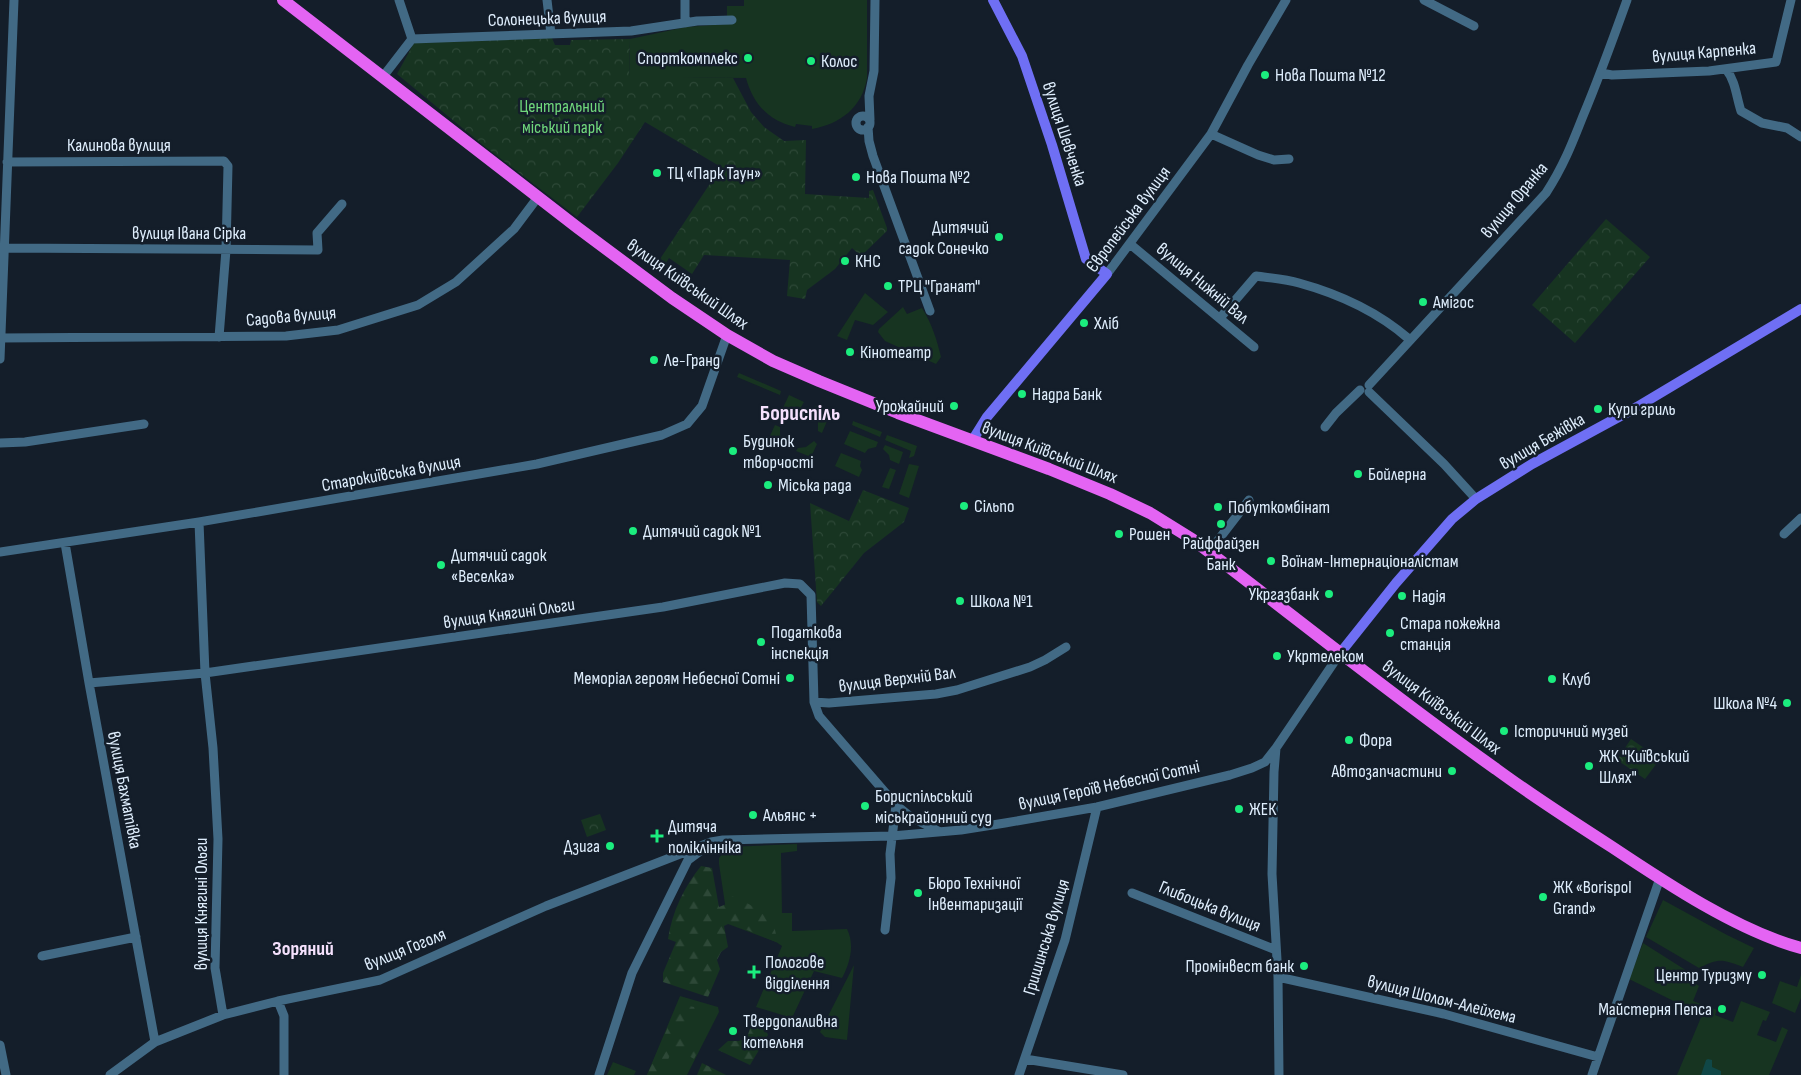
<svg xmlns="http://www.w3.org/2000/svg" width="1801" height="1075" viewBox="0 0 1801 1075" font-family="'Sofia Sans Condensed',sans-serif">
<defs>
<pattern id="forest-firs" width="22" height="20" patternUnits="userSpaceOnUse" patternTransform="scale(1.25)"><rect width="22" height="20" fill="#173421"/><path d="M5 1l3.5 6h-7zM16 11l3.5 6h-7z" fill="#2d4837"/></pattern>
<pattern id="park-crowns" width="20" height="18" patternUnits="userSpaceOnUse" patternTransform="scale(1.25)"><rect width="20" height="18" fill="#173421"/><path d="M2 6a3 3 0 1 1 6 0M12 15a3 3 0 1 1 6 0" fill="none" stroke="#2d4837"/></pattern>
</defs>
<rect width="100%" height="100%" fill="#141e2a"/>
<path fill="#173421" d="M744 0H867V78C862 108 840 124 812 129V126L796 124 795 127C769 121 753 104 746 78L629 77 630 39 686 27 727 24V6H744Z
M865 293 888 312 873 325 855 320 847 340 837 336Z
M903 307 907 314 922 308C932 324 937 340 941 357L936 364 885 341 878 332 879 329Z
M739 373 781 391 780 395 737 377Z
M789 395 804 402 798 412 793 411 785 416 780 414Z
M815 406 830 414 822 433 818 431V422L812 414Z
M853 421 882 432 880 437 852 425Z
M775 425 780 427V435L786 442 785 446 769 438Z
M850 431 878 442 876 447 868 449 865 453 844 444Z
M887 435 917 446 914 456 909 458 911 451 885 440Z
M814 441 817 444 811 457 796 451 798 448 806 447Z
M885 445 903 452 899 464 890 460 889 455 883 449Z
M841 453 861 461 860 466 862 470 859 477 835 466Z
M909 464 919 466 909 498 899 494Z
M890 468 896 470 889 489 882 487Z
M797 844V851L781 853 782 913H792V931L847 929C855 945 850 963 842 978L814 971 792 1018 756 1007 782 946 776 942 728 924 719 864V858L728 847Z
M1663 900 1727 935 1754 948 1743 967C1722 959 1719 958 1699 968L1646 937Z
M1643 943 1695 976 1693 982 1699 986 1693 1001 1717 1010 1715 1015 1733 1022 1741 1001 1770 1012 1766 1021 1763 1020 1757 1035 1776 1042 1782 1027 1788 1030 1769 1075H1677L1702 1015 1629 979Z
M854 965 847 1040 825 1037 820 1032Z
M1801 975V998L1795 1013 1772 1003 1780 981 1797 987Z
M680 996 718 1007 719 1012 687 1075H647Z
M613 1062 636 1071 634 1075H607Z"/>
<path fill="url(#forest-firs)" d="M701 866 712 868 719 907 729 903 732 896C749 903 780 919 776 942L730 923 724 926 728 947 721 952 717 960 720 969 708 997 663 982V973L676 942 668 939C672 912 684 887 701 866Z
M678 1004 694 1007 697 1016 686 1026 684 1031 698 1042V1051L694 1059C686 1054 682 1049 673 1047L666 1065 664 1075H647Z
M753 1021 763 1023 768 1035 750 1065 718 1050 728 1041H739L747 1037Z
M702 1063 726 1075H697Z"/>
<path fill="url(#park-crowns)" d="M552 38 555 45H570L571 40 630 39 629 76 733 78 751 112 764 127 784 141 806 140 805 194 869 198V191L873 190 887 228V231L861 256 852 248 835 269 807 290 805 299 787 296 790 260 704 255 692 274 669 258 664 266 658 262 721 167 645 122 618 163 577 217 483 145 397 74 414 43Z
M1606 219 1650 257 1575 343 1532 305Z
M863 490 909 508 904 522 864 553 821 606 817 602 810 503 849 521Z
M1631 739 1660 759 1645 779 1617 760Z
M600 814 606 830 587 837 581 820Z"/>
<path fill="#104747" d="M1708 1059 1712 1060V1067L1721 1071V1075H1701L1706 1060Z"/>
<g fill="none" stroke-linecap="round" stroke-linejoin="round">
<path stroke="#426a85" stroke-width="9" d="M399 0 412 39
M547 0 551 34
M1424 0 1474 26
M685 23V0
M1726 69C1736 82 1736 96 1741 111L1762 123 1787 128 1801 137
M1601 73 1612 75 1709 71 1776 62 1791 0
M380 75 385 74 412 39 631 31 697 21 732 20
M856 123a7 7 0 1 1 14 0a7 7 0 1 1-14 0Z
M870 120 869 96 874 71 875 0
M868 127 869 141 873 156 930 311
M1211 134 1258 155 1274 160 1289 159
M7 162 224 161 228 166 226 250 219 337
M1130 244 1254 347
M4 248 318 250 317 233 342 204
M1107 274 1211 134 1248 65 1286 0
M1220 318 1256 276C1270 278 1285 279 1299 283 1339 294 1378 312 1409 339
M0 338 286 336 338 330 418 305 456 282 514 229 538 197
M0 359 14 0
M1369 385 1546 193C1563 167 1572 144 1583 116 1599 78 1613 39 1627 0
M1369 392 1444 464 1476 499
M1325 427 1336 413 1360 390
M0 443 25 442 144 424
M199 522 205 673 213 748 218 839 215 968 223 1015
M1784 534 1801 518
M65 543 89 683 155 1042
M0 552 199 522 537 464 662 435 687 424 702 406 727 335
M1209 552 1249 500
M89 683 205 673 663 607 785 583 800 584 811 595 814 702 819 716 896 805 911 817 938 831
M814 702 829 703 936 694 957 690 1030 667 1045 660 1066 647
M1132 893 1276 950
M885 930 891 878 890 854 896 805
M42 956 136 937
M1278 977 1444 1014 1598 1057
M278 1001 284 1016V1075
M0 1045 6 1075
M1025 1059 1123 1075
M110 1075 155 1042 223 1015 278 1001 380 980 546 906 711 842 723 840 892 836 961 830 1005 823 1097 807 1230 775 1252 768 1265 762 1276 748
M599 1075 632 973 688 860 703 849
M1019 1075 1065 940 1097 807
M1279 1075 1278 977 1272 874 1274 772 1276 748 1341 652
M1592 1075 1660 878"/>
<path stroke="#6f6ff4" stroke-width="10" d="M972 441 987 417 1107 274 1086 259 1052 145 1022 56 993 0
M1341 652 1396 583 1452 519 1476 499 1532 464 1637 407 1801 309"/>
<path stroke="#e464f3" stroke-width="12" d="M283 0 578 228 672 298 727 335 773 361 819 381 898 413 1049 469 1110 494 1150 513 1192 539C1293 615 1392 696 1496 769 1534 797 1573 822 1612 847 1666 883 1738 931 1801 948"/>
</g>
<g fill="#1bed7e" stroke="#141e2a" stroke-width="2">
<circle cx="748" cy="58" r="5"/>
<circle cx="811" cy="61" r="5"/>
<circle cx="1265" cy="75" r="5"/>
<circle cx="657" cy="173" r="5"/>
<circle cx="856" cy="177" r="5"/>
<circle cx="999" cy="237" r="5"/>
<circle cx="845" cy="261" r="5"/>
<circle cx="888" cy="286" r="5"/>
<circle cx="1423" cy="302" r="5"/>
<circle cx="1084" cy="323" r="5"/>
<circle cx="850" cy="352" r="5"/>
<circle cx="654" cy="360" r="5"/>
<circle cx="1022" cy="394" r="5"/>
<circle cx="954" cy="406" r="5"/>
<circle cx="1598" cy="409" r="5"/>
<circle cx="733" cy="451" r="5"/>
<circle cx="1358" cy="474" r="5"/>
<circle cx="768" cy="485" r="5"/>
<circle cx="964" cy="506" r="5"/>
<circle cx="1218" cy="507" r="5"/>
<circle cx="1221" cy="524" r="5"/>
<circle cx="633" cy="531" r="5"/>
<circle cx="1119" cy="534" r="5"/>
<circle cx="1271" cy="561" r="5"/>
<circle cx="441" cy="565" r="5"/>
<circle cx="1329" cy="594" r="5"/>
<circle cx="1402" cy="596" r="5"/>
<circle cx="960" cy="601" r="5"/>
<circle cx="1390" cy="633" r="5"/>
<circle cx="761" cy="642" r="5"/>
<circle cx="1277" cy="656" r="5"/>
<circle cx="790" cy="678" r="5"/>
<circle cx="1552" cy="679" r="5"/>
<circle cx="1787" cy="703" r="5"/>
<circle cx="1504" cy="731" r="5"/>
<circle cx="1349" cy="740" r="5"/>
<circle cx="1589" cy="766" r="5"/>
<circle cx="1452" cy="771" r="5"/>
<circle cx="865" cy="806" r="5"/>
<circle cx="1239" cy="809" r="5"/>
<circle cx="753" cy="815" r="5"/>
<path d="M654.5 828.5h5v5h5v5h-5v5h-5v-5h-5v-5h5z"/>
<circle cx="610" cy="846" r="5"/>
<circle cx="918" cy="893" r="5"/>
<circle cx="1543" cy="897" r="5"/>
<circle cx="1304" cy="966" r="5"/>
<path d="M751.5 964.5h5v5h5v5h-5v5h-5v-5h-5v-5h5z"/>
<circle cx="1762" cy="975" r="5"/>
<circle cx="1722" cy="1009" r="5"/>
<circle cx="733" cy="1031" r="5"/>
</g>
<g text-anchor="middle" stroke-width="5" stroke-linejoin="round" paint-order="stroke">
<g font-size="18" fill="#dfeefd" stroke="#141e2a">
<text transform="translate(547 18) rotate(-2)" y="6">Солонецька вулиця</text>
<text transform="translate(1704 52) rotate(-5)" y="6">вулиця Карпенка</text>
<text transform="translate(1065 134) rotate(72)" y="6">вулиця Шевченка</text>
<text x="119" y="151">Калинова вулиця</text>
<text transform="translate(1514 200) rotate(-50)" y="6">вулиця Франка</text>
<text transform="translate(1128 219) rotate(-53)" y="6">Європейська вулиця</text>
<text x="189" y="239">вулиця Івана Сірка</text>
<text transform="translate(1203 283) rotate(40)" y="6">вулиця Нижній Вал</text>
<text transform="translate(688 284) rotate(35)" y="6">вулиця Київський Шлях</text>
<text transform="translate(291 316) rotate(-5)" y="6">Садова вулиця</text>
<text transform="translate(1542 441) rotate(-30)" y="6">вулиця Бежівка</text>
<text transform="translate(1050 452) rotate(21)" y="6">вулиця Київський Шлях</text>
<text transform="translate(391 473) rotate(-10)" y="6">Старокиївська вулиця</text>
<text transform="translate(509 613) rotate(-8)" y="6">вулиця Княгині Ольги</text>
<text transform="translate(897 679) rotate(-7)" y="6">вулиця Верхній Вал</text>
<text transform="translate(1442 707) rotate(37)" y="6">вулиця Київський Шлях</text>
<text transform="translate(1109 785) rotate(-12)" y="6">вулиця Героїв Небесної Сотні</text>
<text transform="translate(125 790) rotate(79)" y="6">вулиця Бахматівка</text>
<text transform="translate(201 904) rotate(-90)" y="6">вулиця Княгині Ольги</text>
<text transform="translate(1210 906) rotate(22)" y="6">Глибоцька вулиця</text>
<text transform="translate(1046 937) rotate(-73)" y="6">Гришинська вулиця</text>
<text transform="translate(405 949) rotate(-22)" y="6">вулиця Гоголя</text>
<text transform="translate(1442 999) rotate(14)" y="6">вулиця Шолом-Алейхема</text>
</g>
<g font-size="18" fill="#dfeefd" stroke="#141e2a" text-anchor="start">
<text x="738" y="64" text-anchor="end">Спорткомплекс</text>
<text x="821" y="67">Колос</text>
<text x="1275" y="81">Нова Пошта №12</text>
<text x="667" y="179">ТЦ «Парк Таун»</text>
<text x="866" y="183">Нова Пошта №2</text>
<text x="989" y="233" text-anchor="end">Дитячий<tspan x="989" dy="21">садок Сонечко</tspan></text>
<text x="855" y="267">КНС</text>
<text x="898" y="292">ТРЦ "Гранат"</text>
<text x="1433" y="308">Амігос</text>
<text x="1094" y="329">Хліб</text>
<text x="860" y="358">Кінотеатр</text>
<text x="664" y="366">Ле-Гранд</text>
<text x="1032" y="400">Надра Банк</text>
<text x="944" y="412" text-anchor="end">Урожайний</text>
<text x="1608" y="415">Кури гриль</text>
<text x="743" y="447">Будинок<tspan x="743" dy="21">творчості</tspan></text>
<text x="1368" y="480">Бойлерна</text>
<text x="778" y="491">Міська рада</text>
<text x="974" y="512">Сільпо</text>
<text x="1228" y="513">Побуткомбінат</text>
<text x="643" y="537">Дитячий садок №1</text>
<text x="1129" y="540">Рошен</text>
<text x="1221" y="549" text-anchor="middle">Райффайзен<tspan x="1221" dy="21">Банк</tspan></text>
<text x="451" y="561">Дитячий садок<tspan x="451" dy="21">«Веселка»</tspan></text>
<text x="1281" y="567">Воїнам-Інтернаціоналістам</text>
<text x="1319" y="600" text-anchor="end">Укргазбанк</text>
<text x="1412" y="602">Надія</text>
<text x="970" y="607">Школа №1</text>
<text x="1400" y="629">Стара пожежна<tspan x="1400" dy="21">станція</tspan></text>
<text x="771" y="638">Податкова<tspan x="771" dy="21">інспекція</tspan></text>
<text x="1287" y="662">Укртелеком</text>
<text x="780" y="684" text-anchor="end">Меморіал героям Небесної Сотні</text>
<text x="1562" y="685">Клуб</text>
<text x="1777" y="709" text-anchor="end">Школа №4</text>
<text x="1514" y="737">Історичний музей</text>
<text x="1359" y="746">Фора</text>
<text x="1599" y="762">ЖК "Київський<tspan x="1599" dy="21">Шлях"</tspan></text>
<text x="1442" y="777" text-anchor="end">Автозапчастини</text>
<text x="875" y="802">Бориспільський<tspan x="875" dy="21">міськрайонний суд</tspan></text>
<text x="1249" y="815">ЖЕК</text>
<text x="763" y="821">Альянс +</text>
<text x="668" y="832">Дитяча<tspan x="668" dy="21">поліклінніка</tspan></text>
<text x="600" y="852" text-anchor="end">Дзига</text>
<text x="928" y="889">Бюро Технічної<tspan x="928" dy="21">Інвентаризації</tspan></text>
<text x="1553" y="893">ЖК «Borispol<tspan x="1553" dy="21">Grand»</tspan></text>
<text x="765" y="968">Пологове<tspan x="765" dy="21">відділення</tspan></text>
<text x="1294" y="972" text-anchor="end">Промінвест банк</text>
<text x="1752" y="981" text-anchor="end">Центр Туризму</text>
<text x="1712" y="1015" text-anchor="end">Майстерня Пепса</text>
<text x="743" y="1027">Твердопаливна<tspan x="743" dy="21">котельня</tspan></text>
</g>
<g font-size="18" fill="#70d87c" stroke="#141e2a">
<text x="562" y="112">Центральний<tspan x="562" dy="21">міський парк</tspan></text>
</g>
<g font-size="20" font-weight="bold" fill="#f5e1fd" stroke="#141e2a">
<text x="303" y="955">Зоряний</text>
</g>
<g font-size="22" font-weight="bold" fill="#f5e1fd" stroke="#141e2a">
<text x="800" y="420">Бориспіль</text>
</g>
</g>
</svg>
